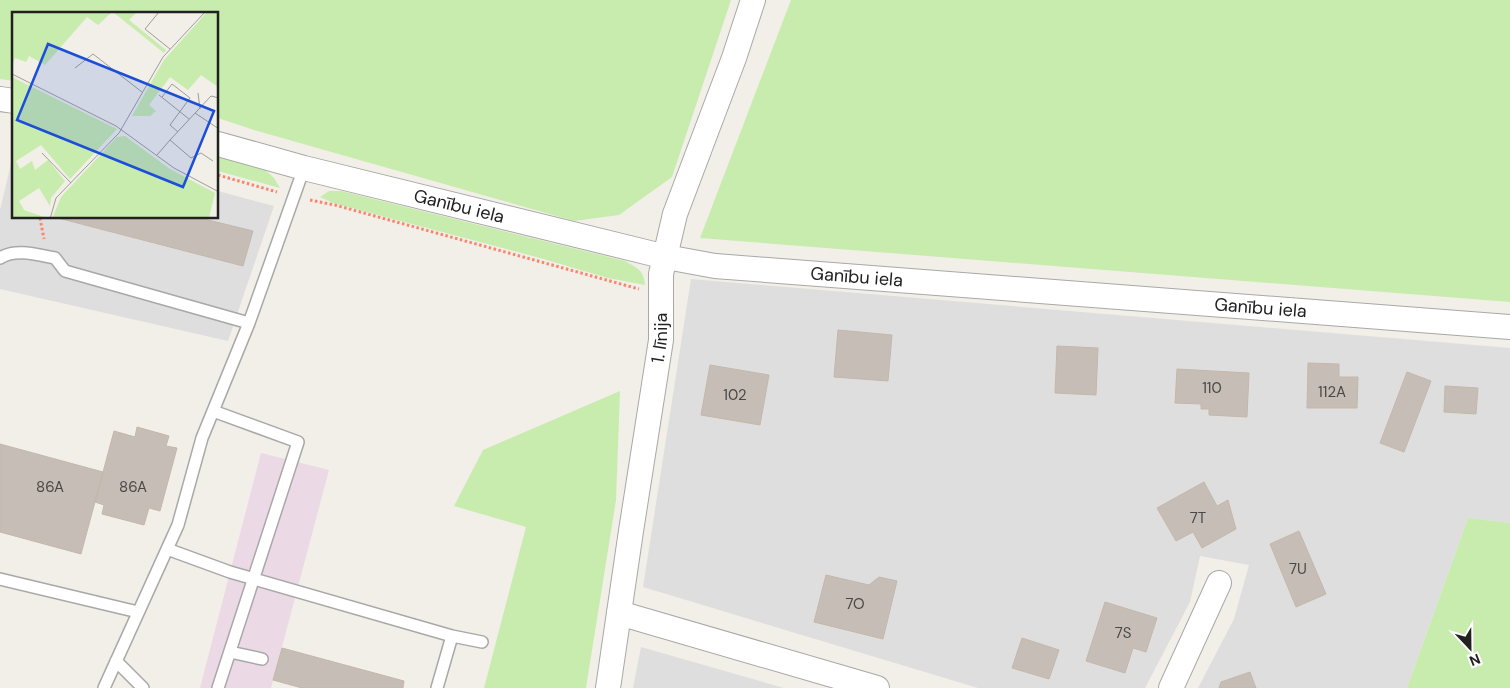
<svg xmlns="http://www.w3.org/2000/svg" width="1510" height="688" viewBox="0 0 1510 688" font-family="'DM Sans',sans-serif">
<rect width="100%" height="100%" fill="#f1efe7"/>
<path fill="#dfdede" d="M14 151V218H218V191L274 206 228 341 0 289V210Z
M691 279 1510 348V523L1468 518 1407 688H1198L1234 619 1249 565 1200 556 1190 602 1145 688H978L643 587Z
M641 647 784 688H633Z"/>
<path fill="#ebd9e6" d="M261 453 329 470 271 688H200Z"/>
<path fill="#c8ecad" d="M0 0H731L672 177 619 215 574 221 254 130 218 118V14H14V81L0 79Z
M791 0H1510V302L700 238Z
M218 156 265 170 274 178 280 188 218 171Z
M329 191H341L625 261C637 268 644 270 645 285L608 278 540 258 333 203 320 197Z
M620 391 616 500 586 688H484L526 527 454 506 483 450Z
M1468 518 1510 523V688H1407Z"/>
<path fill="#c6beb6" stroke="#c4b7a9" d="M58 218H200L253 231 243 266Z
M838 330 892 335 888 381 834 377Z
M1057 346 1098 348 1096 395 1055 393Z
M1308 363 1339 364V377H1358L1357 408H1307Z
M710 365 769 375 760 425 701 415Z
M1177 369 1249 373 1247 417 1209 415V409H1201V404L1175 403Z
M1407 372 1431 381 1404 452 1380 443Z
M1445 386 1478 388 1476 414 1444 412Z
M137 427 169 436 166 446 177 448 160 511 149 508 144 525 102 514 104 505 95 502 114 431 135 437Z
M0 444 103 472 81 554 0 532Z
M1204 482 1217 506 1228 500 1236 529 1202 548 1193 532 1176 541 1157 508Z
M1299 531 1326 594 1296 607 1270 544Z
M826 575 869 585 879 577 897 581 883 639 814 622Z
M1105 602 1157 618 1146 652 1133 648 1125 673 1086 661Z
M1022 638 1059 650 1049 679 1012 668Z
M282 648 404 681 403 688H302L273 680Z
M1250 672 1256 688H1219L1221 682Z"/>
<g fill="none" stroke-linecap="round" stroke-linejoin="round">
<g stroke="#a8a8a8" stroke-width="14">
<path id="lane" d="M0 258C16 248 38 255 55 258L65 271 249 323 304 168
M213 411 298 442 218 688
M167 549 230 572 452 636 482 642
M0 579 138 612
M230 652 262 659
M116 661 143 688
M104 688 178 525 202 438 249 323
M437 688 452 636"/>
</g>
<g stroke="#a8a8a8" stroke-width="26">
<g id="street">
<path d="M0 99 14 101"/>
<path id="s1" d="M218 144 304 168 666 257 715 266 1510 327"/>
<path d="M619 613 877 688"/>
<path id="s2" d="M608 688 631 531 661 340V274L675 214 734 58 753 0"/>
<path d="M1171 688 1219 583"/>
</g>
</g>
<path stroke="#fc856d" stroke-width="3" stroke-dasharray="2.5 2.5" stroke-linecap="butt" d="M218 175 277 192
M310 200 335 205 639 289
M40 218 44 239"/>
<use href="#lane" stroke="#fff" stroke-width="11"/>
<use href="#street" stroke="#fff" stroke-width="24"/>
</g>
<g text-anchor="middle" stroke-width="4" stroke-linejoin="round" paint-order="stroke">
<g font-size="15" fill="#4a4846">
<text x="1212" y="393">110</text>
<text x="1332" y="397">112A</text>
<text x="735" y="400">102</text>
<text x="50" y="492">86A</text>
<text x="133" y="492">86A</text>
<text x="1198" y="523">7T</text>
<text x="1298" y="574">7U</text>
<text x="855" y="609">7O</text>
<text x="1123" y="638">7S</text>
</g>
<g font-size="18" fill="#212121" stroke="#fff">
<text dy="6" stroke="none"><textPath href="#s1" startOffset="249">Ganību iela</textPath></text>
<text dy="6" stroke="none"><textPath href="#s1" startOffset="654">Ganību iela</textPath></text>
<text dy="6" stroke="none"><textPath href="#s1" startOffset="1059">Ganību iela</textPath></text>
<text dy="6" stroke="none"><textPath href="#s2" startOffset="354">1. līnija</textPath></text>
</g>
</g>
<g transform="translate(12 12)">
<rect width="206" height="206" fill="#f1efe7"/>
<path d="M0 0H100L86 13 75 5 33 53 17 44 14 50 3 46 0 53ZM101 0H125L117 8 154 38 152 41ZM195 0H206V75L189 63 176 78 158 65 137 93 144 99 138 104H120L152 48ZM0 65 105 117 58 167 29 133 4 149 8 157 20 149 23 158 36 148 53 169 39 186 38 194 27 176 7 189 12 198 35 206H0ZM113 124 158 157 203 181 197 206 40 207 49 185 105 125Z" fill="#c8ecad"/>
<path fill="none" stroke="#9e9d98" stroke-width="1" d="M147 0 133 17 158 37M63 56 81 42 130 80M0 62 104 114 162 156 207 180M186 81 188 97M147 83 177 107M150 85 160 72 178 86 158 113 166 120M183 101 207 117M158 128 199 84 207 86M30 141 59 171M145 143 158 128 179 146 189 141 201 149M38 207 44 186 107 121 151 45 193 0"/>
<path fill="#1d4ed8" fill-opacity="0.15" stroke="#1d4ed8" stroke-width="2.5" d="M36 32 202 99 171 175 5 108Z"/>
<rect width="206" height="206" fill="none" stroke="#212121" stroke-width="2.5"/>
</g>
<g transform="translate(1470 648) rotate(158)" stroke="#ffffff" stroke-width="4" paint-order="stroke">
<path d="M0-4L9 19L0 12L-9 19Z" fill="#212121"/>
<text y="-8" font-size="14" font-weight="bold" text-anchor="middle" fill="#212121">N</text>
</g>
</svg>
